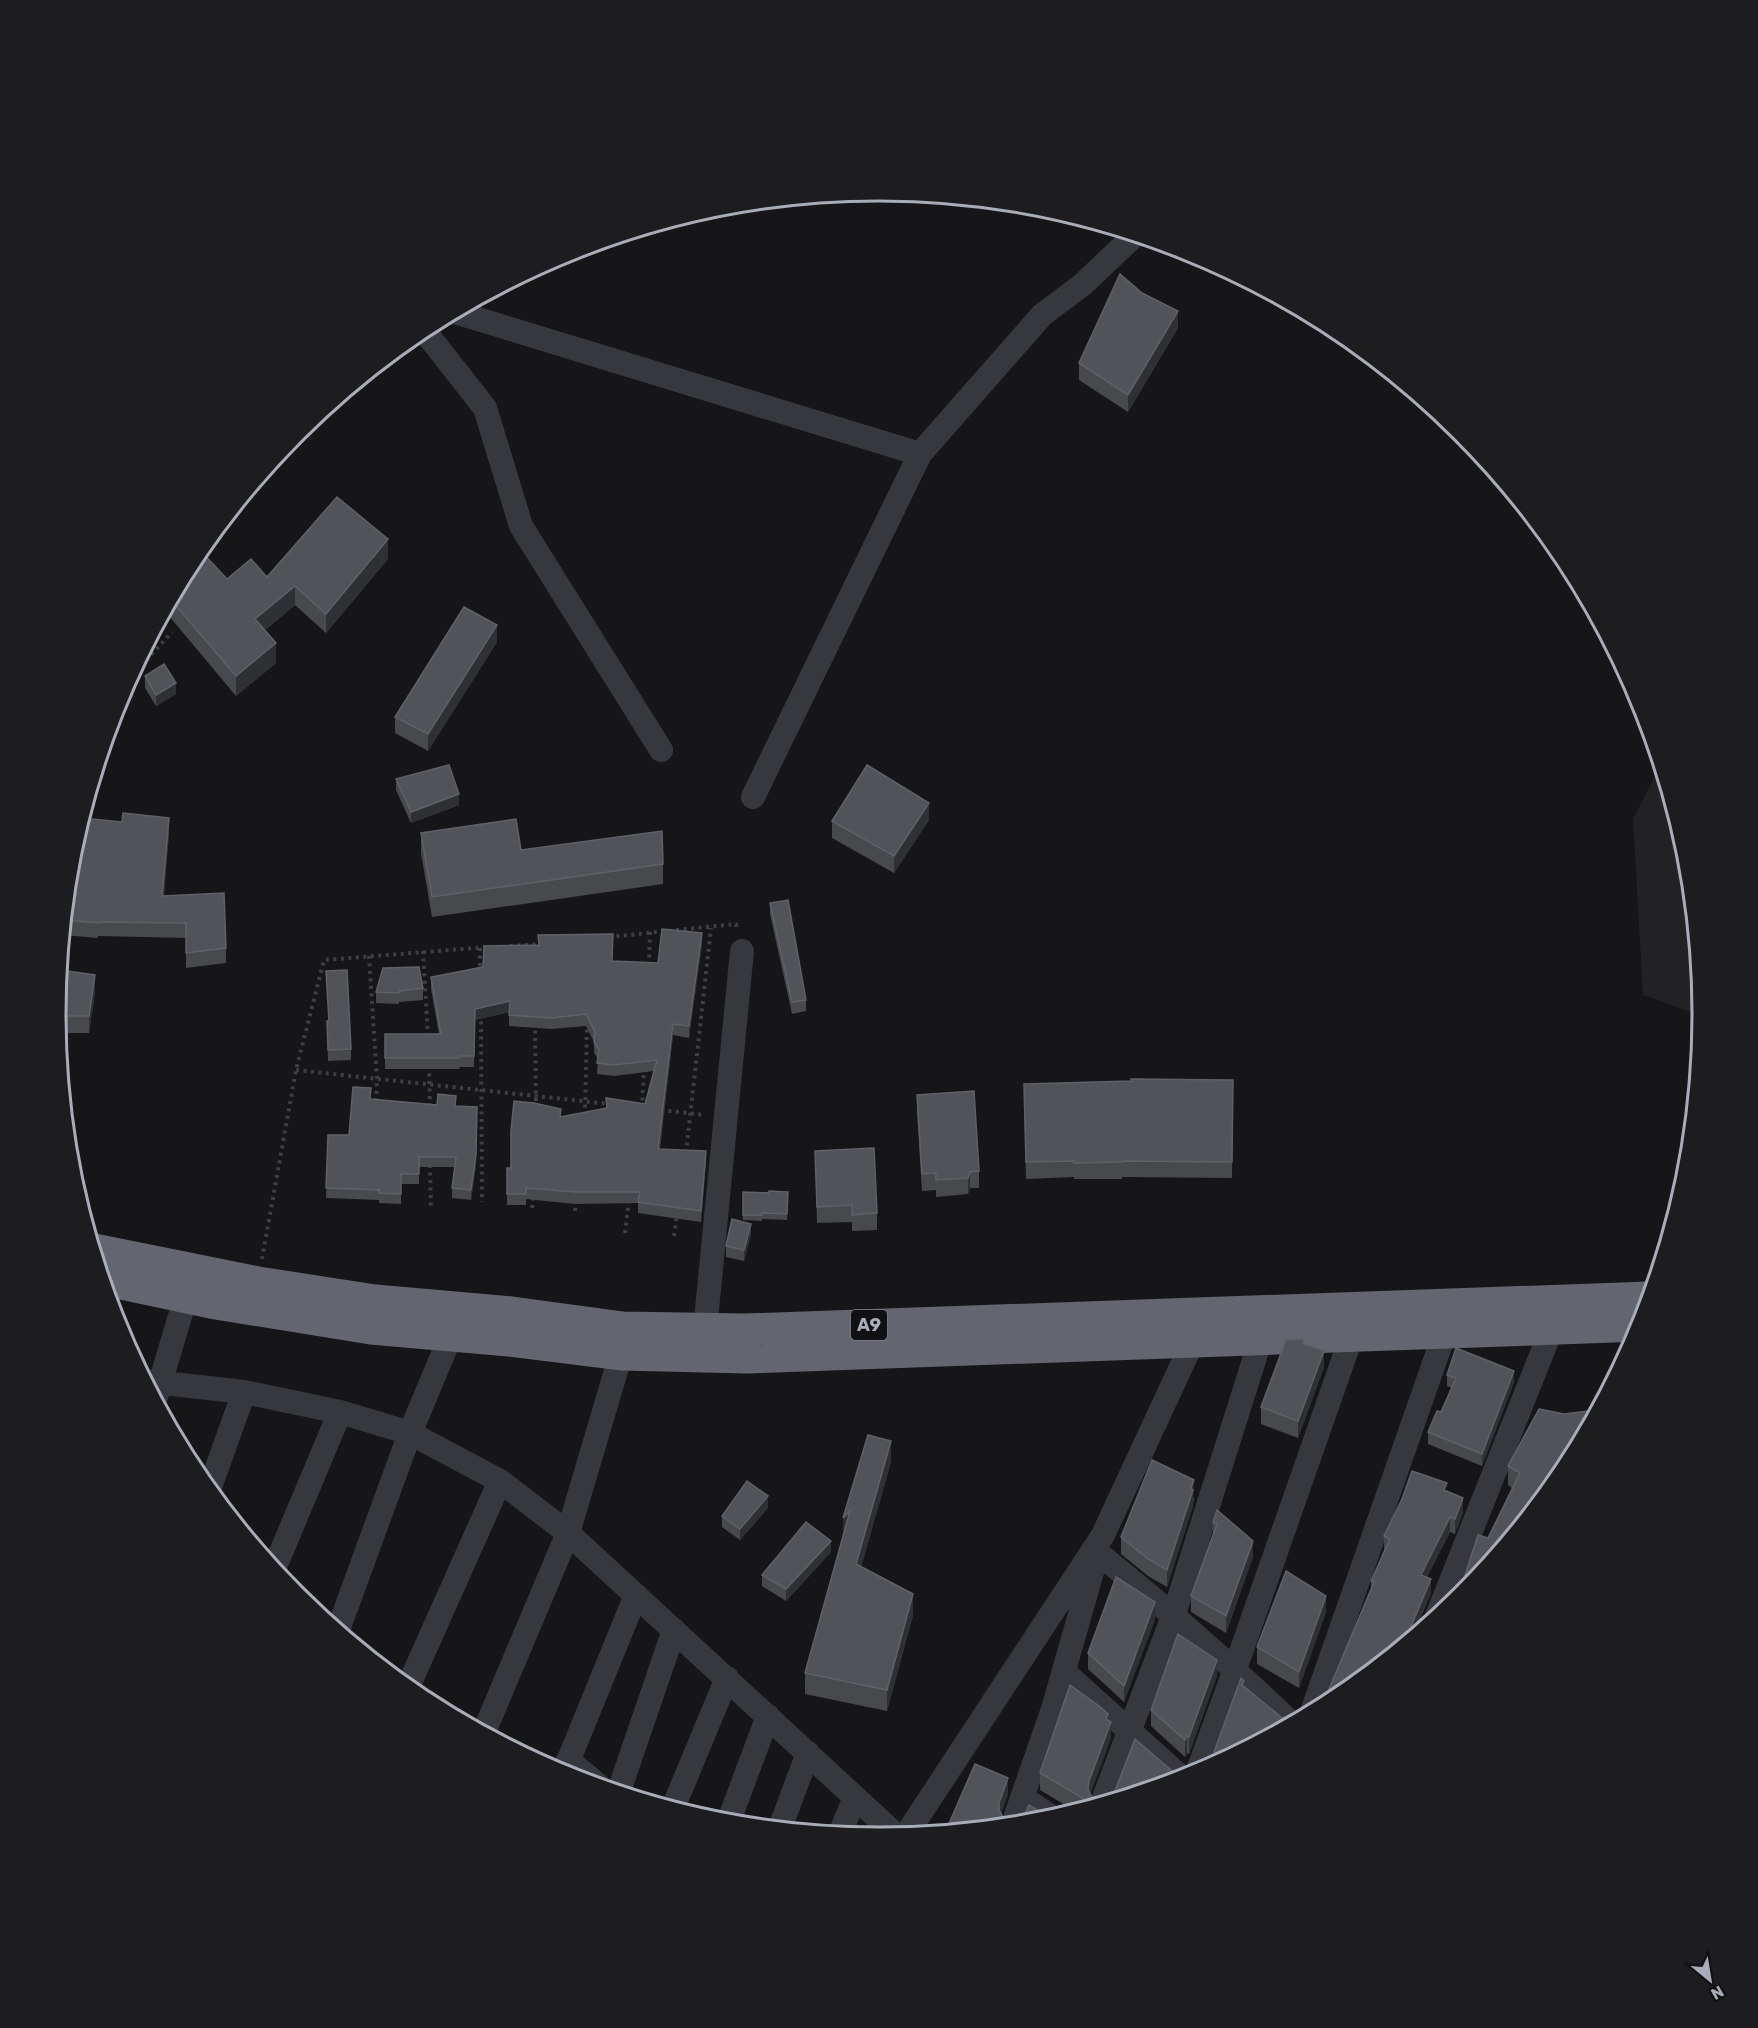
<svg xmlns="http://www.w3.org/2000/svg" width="1758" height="2028" viewBox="0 0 1758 2028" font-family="Rubik,sans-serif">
<rect width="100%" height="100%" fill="#161618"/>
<path fill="#222225" d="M1660 767 1687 854 1702 1016 1643 995 1633 819Z"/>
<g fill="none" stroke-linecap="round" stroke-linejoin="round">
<path stroke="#3d3f44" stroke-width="4" stroke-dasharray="3 4.5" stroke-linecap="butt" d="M136 665 139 668 172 632
M609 937 736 924 737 930
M510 946 542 944
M480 948V970
M423 951 428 1037
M369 956 377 1079 376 1102
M649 965 650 932
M481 1014 482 1202
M535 1023 536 1106
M429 1066 430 1109
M296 1070 609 1104
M642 1108 644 1068
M661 1110 704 1115
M585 1115 587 1024
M686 1153 711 928
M430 1165 431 1210
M532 1208 533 1197
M575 1211 576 1200
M625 1233 629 1199
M674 1236 677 1214
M262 1259 296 1070 324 960 488 947"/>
<path stroke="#37383d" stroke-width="24" d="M455 312 920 454
M423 329 485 408 521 526 661 750
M753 797 920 454 1042 315 1082 285 1135 235
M705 1330 742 951
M146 1381 244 1392 340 1412 410 1433 500 1481 568 1533 897 1836
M156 1397 186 1296
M209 1490 244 1392
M1098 1553C1166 1608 1228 1662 1291 1723
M274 1569 340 1412
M1437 1616 1552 1328
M338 1630 410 1433 451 1335
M1064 1672 1182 1778
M408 1687 500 1481
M1312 1712 1445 1332
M484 1732 568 1533 621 1354
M568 1760 598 1785
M1197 1773 1235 1669 1352 1335
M563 1774 636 1595
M619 1791 674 1630
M1022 1797 1053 1818
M1102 1803 1174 1614 1261 1338
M673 1808 727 1678
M728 1823 768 1716
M1013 1824 1053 1709 1096 1558
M780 1828 808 1753
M840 1834 855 1797
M906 1835 1103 1535 1193 1341"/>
<path stroke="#63666e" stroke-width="33" d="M94 1250 258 1283 375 1301 512 1313 623 1328 746 1330 1649 1298
M103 1279 216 1303 371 1328 509 1340 621 1354 747 1357 1641 1325"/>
</g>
<path fill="#47494d" d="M1178 328 1128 412 1079 380V363Z
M194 556 227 579 267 577 388 559 326 633 295 605 265 630 276 663 236 696 169 616 156 629Z
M497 642 428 751 395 733V717Z
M145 676 176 694 156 706 145 688Z
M396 779 459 805 411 823 396 790Z
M929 820 894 873 832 838V821Z
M169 833 164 896 226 948V963L186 968V938L98 936V938L63 935 71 853Z
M421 833 521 850 663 864V884L432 917 421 853Z
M770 903 806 1000V1011L792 1014 770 914Z
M702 945 689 1038 673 1035 660 1149 706 1162 701 1222 638 1213V1203L575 1204 526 1199V1205H507V1168H511L561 1117 606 1108V1098L645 1104 654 1071 614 1076 597 1074 598 1059 594 1053V1042L586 1026 551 1029 509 1026V1012L475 1020 474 1067H460L459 1069H385V1034H439L431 989V977L612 961 658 963Z
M326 971 351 1049V1060L328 1061 327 1021H329Z
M423 988V1000L399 1002V1004L376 1003V992Z
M95 992 89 1033H57L56 1014Z
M1233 1080 1232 1178 1122 1177V1179H1074V1177L1026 1179 1024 1100Z
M917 1095 979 1171V1188H970L968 1194 936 1197V1190L922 1191 917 1112Z
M371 1099 456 1106 476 1165 471 1200 452 1198V1188L455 1167H419V1184H401V1204L379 1203V1200L326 1198 328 1135H349Z
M815 1151 877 1213V1230L852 1231V1222L817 1223Z
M743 1192H788L787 1220 762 1219V1221L743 1220Z
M751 1235 744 1261 726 1257V1246Z
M1304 1343 1324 1367 1298 1438 1261 1424V1407Z
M1447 1375 1514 1382 1482 1466 1428 1444V1432L1441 1412 1452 1388 1447 1386Z
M1564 1414 1488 1538 1512 1488 1508 1485V1466Z
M891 1462 861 1567 913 1615 887 1711 805 1694V1673Z
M1447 1491 1463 1512 1455 1534 1450 1532 1427 1577 1431 1593 1413 1636 1336 1699 1371 1590V1581L1384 1550V1536Z
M1194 1497 1193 1506 1167 1587 1148 1576 1121 1554V1537Z
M768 1508 740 1540 722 1527V1516Z
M1217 1510 1253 1557 1226 1633 1191 1612V1596L1213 1535V1522Z
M831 1552 786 1601 762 1586V1575Z
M1326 1612 1299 1688 1257 1664V1647Z
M1155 1619 1124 1702 1088 1669V1653Z
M1217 1676 1189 1754 1187 1753 1185 1757 1151 1726V1710Z
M1108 1720 1111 1738 1090 1794 1091 1796 1098 1800H1104L1172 1782 1075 1811 1040 1790V1773Z"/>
<path fill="#2f3033" d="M1178 311V328L1128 412V395Z
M261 475V486L228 515Z
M388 539V559L326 633V614Z
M295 586V605L255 638V619Z
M169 604V616L156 629Z
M497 625V642L428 751V734Z
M276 643V663L236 696V676Z
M176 683V694L156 706V695Z
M459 794V805L411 823V812Z
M929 803V820L894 873V856Z
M169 818V833L162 911V896Z
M702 933V945L689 1038V1026Z
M95 975V992L89 1033V1016Z
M510 1001V1012L475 1020 474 1067 475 1009Z
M673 1024V1035L658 1160V1149Z
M477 1117 476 1165 471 1200V1190Z
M706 1151V1162L701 1222V1211Z
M970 1172V1188L968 1194V1178Z
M751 1224V1235L744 1261V1250Z
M1324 1351V1367L1298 1438V1421Z
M1514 1371V1382L1482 1466V1454Z
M891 1441V1462L856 1585V1564Z
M1194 1480 1193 1506 1167 1587V1570Z
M768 1496V1508L740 1540V1529Z
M1463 1498V1512L1455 1534V1519Z
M850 1511 843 1539V1518Z
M1450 1517V1532L1421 1589V1575Z
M831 1541V1552L786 1601V1589Z
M1253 1541V1557L1226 1633V1616Z
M1431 1579V1593L1413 1636 1404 1643Z
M913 1594V1615L887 1711V1690Z
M1326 1596V1612L1299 1688V1672Z
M1155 1602V1619L1124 1702V1686Z
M1217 1660V1676L1189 1754V1737Z
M1111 1722V1738L1089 1798 1088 1806 1089 1781Z
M1187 1736V1753L1185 1757V1740Z
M1172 1771V1782L1167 1783Z
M1008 1778V1795L999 1820V1803Z"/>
<path fill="#525359" stroke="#5f6168" stroke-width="1.5" d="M1120 274 1142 293 1178 311 1128 395 1079 363Z
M337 497 388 539 326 614 295 586 255 619 276 643 236 676 171 600 194 556 200 550 227 579 251 559 267 577Z
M464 607 497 625 428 734 395 717Z
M164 664 176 683 156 695 145 676Z
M449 765 459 794 411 812 396 779Z
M867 765 929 803 894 856 832 821Z
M123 813 169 818 162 896 224 893 226 948 186 953V923L98 922V923L65 920 71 853 82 818 122 822Z
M516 819 521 850 662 831 663 864 432 897 421 833Z
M788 900 806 1000 792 1002 770 903Z
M662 929 702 933 689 1026 673 1024 658 1149 706 1151 701 1211 638 1202 640 1192H575L526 1188V1194H507V1168H511V1131L514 1101 534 1103 561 1109 560 1117 607 1108 606 1098 645 1104 657 1060 614 1065 597 1063 599 1050 594 1042 595 1032 586 1014 551 1018 509 1015 510 1001 475 1009 474 1056H460L459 1058H385V1034H441L431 977 483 967 484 946 539 945 538 935 613 934 612 961 658 963Z
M419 967 423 988 399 991V993L376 992 383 968Z
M60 970 95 975 89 1016H56Z
M347 970 351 1049 328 1050 327 1021H329L326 971Z
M1131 1079 1233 1080 1232 1162 1122 1161V1162L1074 1163V1161L1026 1162 1024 1084 1131 1081Z
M353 1087 371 1088 370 1099 437 1105 438 1094 456 1096 455 1106 477 1107 476 1155 471 1190 452 1188 456 1157H419V1174H401V1194L379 1193V1190L326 1188 328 1135H349Z
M974 1091 979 1171 970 1172 968 1178 936 1180V1173L922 1174 917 1095Z
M874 1148 877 1213 852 1215V1205L817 1207 815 1151Z
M769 1191 788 1192 787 1214 762 1213V1215H743V1192L769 1193Z
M732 1219 751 1224 744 1250 726 1246Z
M1304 1339 1303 1343 1324 1351 1298 1421 1261 1407 1286 1340Z
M1456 1348 1514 1371 1482 1454 1428 1432 1437 1411 1441 1412 1456 1378 1447 1375Z
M1539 1409 1564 1414 1597 1410 1564 1472 1461 1597 1457 1600 1478 1535 1488 1538 1520 1473 1508 1466Z
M868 1435 891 1441 856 1564 913 1594 887 1690 805 1673 850 1511 843 1518Z
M1152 1460 1194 1480 1191 1488 1193 1490 1167 1570 1148 1559 1121 1537Z
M1412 1471 1447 1483 1444 1490 1463 1498 1455 1519 1450 1517 1421 1575 1431 1579 1404 1643 1336 1699 1322 1706 1374 1582 1371 1581 1390 1539 1384 1536 1402 1499Z
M747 1481 768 1496 740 1529 722 1516Z
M1217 1510 1253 1541 1226 1616 1191 1596 1217 1524 1213 1522Z
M806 1522 831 1541 786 1589 762 1575Z
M1286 1571 1326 1596 1299 1672 1257 1647Z
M1116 1577 1155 1602 1124 1686 1088 1653Z
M1178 1634 1217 1660 1189 1737 1187 1736 1185 1740 1151 1710Z
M1241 1678 1244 1681 1242 1685 1281 1717 1292 1722 1213 1765 1216 1754 1214 1752Z
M1070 1685 1099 1706 1108 1714 1106 1719 1111 1722 1089 1781 1088 1789 1091 1796 1098 1800H1104L1111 1797 1115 1791 1135 1739 1172 1771 1167 1783 1094 1805 1040 1773Z
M975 1764 1008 1778 999 1803V1810L1003 1817 1009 1821H1016L1023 1818 1029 1805 1051 1818 1039 1822 952 1830 947 1828Z"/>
<g text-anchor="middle" stroke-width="4.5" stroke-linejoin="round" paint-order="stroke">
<rect fill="#111113" stroke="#7b7e86" stroke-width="1.5" x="851" y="1310" width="36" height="30" rx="4.5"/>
<g font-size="18" font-weight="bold" fill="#a8adb8">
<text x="869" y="1331">A9</text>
</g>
</g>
<path d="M0 0H1758V2028H0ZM66 1014a813 813 0 1 1 1626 0a813 813 0 1 1-1626 0Z" fill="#1d1d20" fill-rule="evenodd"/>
<path fill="none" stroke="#a8adb8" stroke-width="3" d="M66 1014a813 813 0 1 1 1626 0a813 813 0 1 1-1626 0Z"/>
<g transform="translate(1710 1980) rotate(150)" stroke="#111113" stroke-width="4.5" paint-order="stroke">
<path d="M0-4.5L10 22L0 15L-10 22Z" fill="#a8adb8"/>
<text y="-9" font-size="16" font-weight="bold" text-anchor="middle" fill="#a8adb8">N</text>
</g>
</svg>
